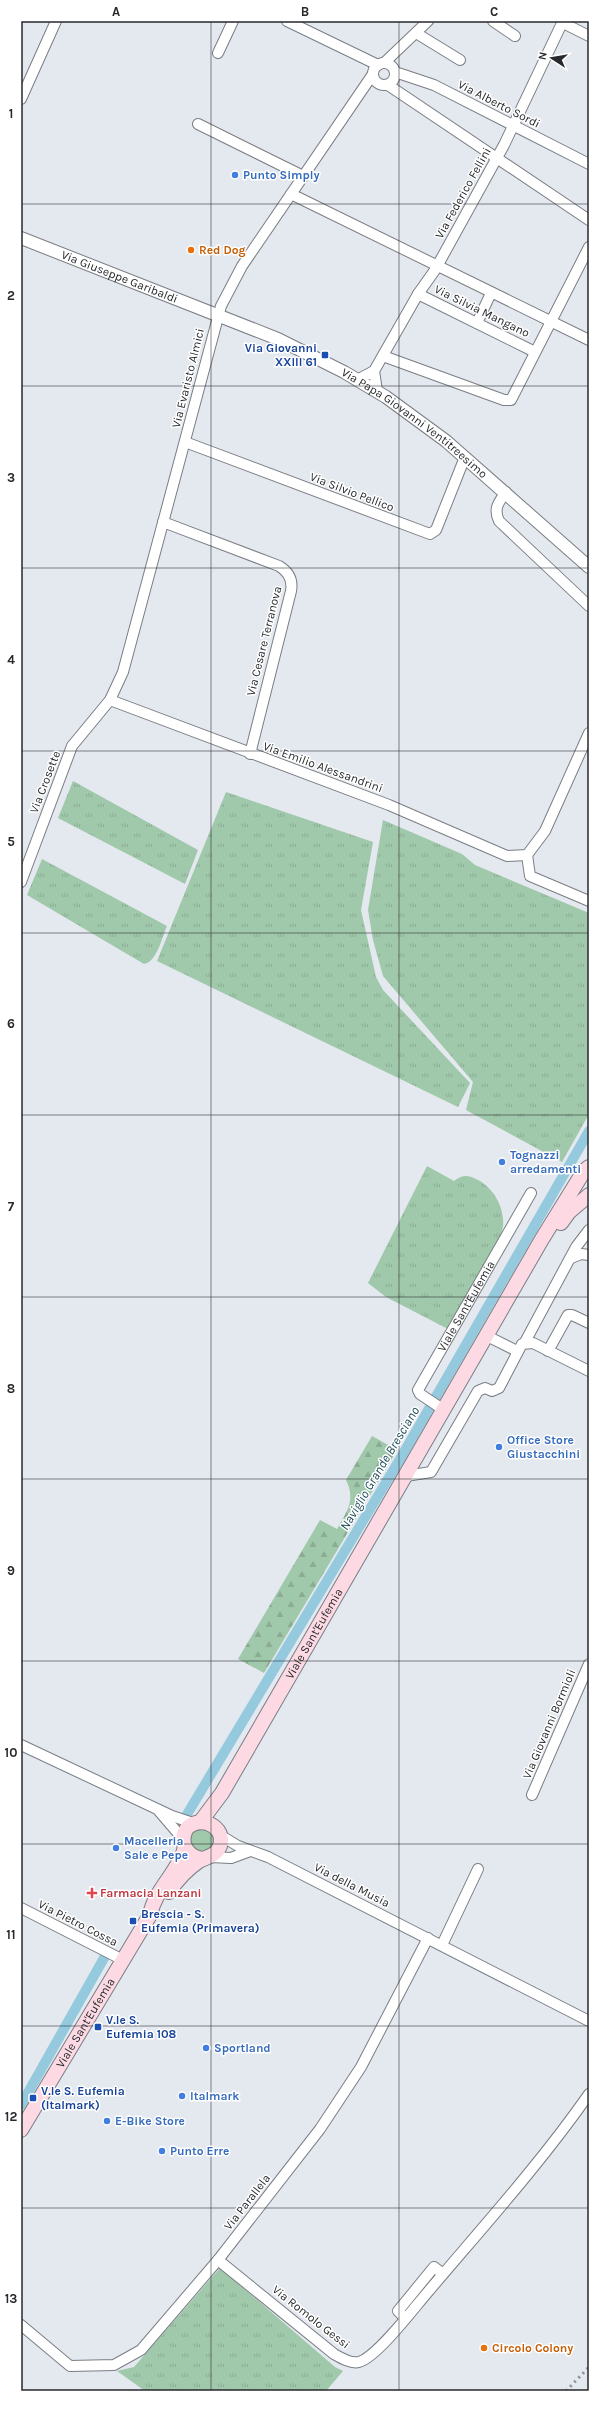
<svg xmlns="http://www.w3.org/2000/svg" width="610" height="2412" viewBox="0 0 610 2412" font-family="Karla,sans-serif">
<defs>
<pattern id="grass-tufts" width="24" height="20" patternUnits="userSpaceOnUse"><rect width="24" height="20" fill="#a0c8aa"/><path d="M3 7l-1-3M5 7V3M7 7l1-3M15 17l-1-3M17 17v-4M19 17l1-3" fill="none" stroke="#8aac92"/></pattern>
<pattern id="forest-firs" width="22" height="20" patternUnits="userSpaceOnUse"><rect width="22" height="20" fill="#a0c8aa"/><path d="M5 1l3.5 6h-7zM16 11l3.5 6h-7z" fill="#8aac92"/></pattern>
</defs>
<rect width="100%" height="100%" fill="#e4e8ef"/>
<path fill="url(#grass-tufts)" d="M73 781 198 850 185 884 58 818Z
M226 792 373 842 361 910 376 977 383 990 470 1083 458 1107 157 961Z
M383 820 462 854 475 865 589 913V1114L562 1162 466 1110 473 1082 383 976 373 940 368 910Z
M42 859 167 926C162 937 157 962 144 964L27 895Z
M427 1166 454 1181C463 1174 468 1175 478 1180 494 1188 505 1209 503 1226 500 1250 461 1306 448 1329L386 1297 368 1283Z
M220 2268 335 2367 343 2371 326 2391H145L117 2371 134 2367Z"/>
<path fill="url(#forest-firs)" d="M372 1436 397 1450 264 1673 238 1659 320 1520 337 1529C347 1511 356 1500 346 1480Z"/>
<path fill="#a0c8aa" d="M190 1840a12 12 0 1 1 24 0a12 12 0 1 1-24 0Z"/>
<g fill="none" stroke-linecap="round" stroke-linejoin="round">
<path stroke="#94c9de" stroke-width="10" d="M186 1816 400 1459 589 1131
M21 2105 104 1958"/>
<g stroke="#7a7e84" stroke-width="12">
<g id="minor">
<path d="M287 21 378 65"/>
<path d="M493 21 515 36"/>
<path d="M563 23 589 36"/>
<path d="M416 33 460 60"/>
<path d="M218 53 233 21"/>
<path d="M384 63 428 21"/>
<circle cx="384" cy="74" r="11"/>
<path d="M395 72 434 85 589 164"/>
<path d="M388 85 589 220"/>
<path d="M21 99 56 21"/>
<path d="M198 124 303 176"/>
<path d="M291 194 589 340"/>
<path d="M418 294 535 352"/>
<path d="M477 323 491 293"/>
<path d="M383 356 504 400H511L589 247"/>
<path d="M374 371 377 391"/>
<path d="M357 380 374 371 418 294 435 270 504 145 563 21"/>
<path d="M185 442 430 534 436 530 465 457"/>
<path d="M506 492C499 502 493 508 499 521L589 606"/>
<path d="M163 522 279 566C289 572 293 580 291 591L250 754"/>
<path d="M110 700 389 805 507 856 527 855 545 831 589 733"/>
<path d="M527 855 530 876 589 901"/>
<path d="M21 882 72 746 110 700 123 672 221 306 242 266 373 74"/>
<path d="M571 1258 581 1254 589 1255"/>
<path d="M487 1336 517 1351"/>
<path d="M525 1342 576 1247 589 1230"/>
<path d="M548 1351 568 1315H572L589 1323"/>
<path id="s1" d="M444 1410 420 1394 418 1390 531 1193"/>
<path d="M406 1476 431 1472 478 1391 485 1388 492 1391 499 1388 522 1344 533 1343 589 1371"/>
<path d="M21 1745 172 1816 193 1823"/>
<path d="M532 1795 589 1664"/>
<path d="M159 1811 183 1839"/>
<path d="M220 1835 238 1846 268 1857 589 2021"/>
<path d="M210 1857 231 1858 250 1851"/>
<path d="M21 1908 123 1960"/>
<path d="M442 1945 478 1869"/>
<path d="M218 2260 334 2354C341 2358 351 2364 359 2362 377 2357 414 2308 427 2293 482 2228 540 2164 589 2094"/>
<path d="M405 2318 398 2311 434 2267 443 2274"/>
<path d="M21 2325 70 2366 114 2365 141 2350 218 2260 320 2129 361 2067 428 1938"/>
</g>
</g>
<g stroke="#7a7e84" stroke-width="14">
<g id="tertiary">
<path id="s2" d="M21 238 278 339 344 372 386 397 446 441 589 567"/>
</g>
</g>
<g stroke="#7a7e84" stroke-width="16">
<g id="secondary">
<path d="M561 1223 569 1212 589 1195"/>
<path id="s3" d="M201 1821 222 1793 542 1239 584 1171 589 1167"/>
<path d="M169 1892C177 1880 187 1869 199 1861 206 1857 213 1857 218 1850 230 1830 203 1813 187 1828 178 1842 187 1857 203 1859"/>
<path id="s4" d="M21 2130 150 1915C155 1889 178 1873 185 1848"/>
</g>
</g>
<use href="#minor" stroke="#fff" stroke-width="10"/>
<use href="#tertiary" stroke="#fff" stroke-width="12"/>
<use href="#secondary" stroke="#fddae3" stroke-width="14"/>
<path stroke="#8d9095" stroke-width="3" stroke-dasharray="2 4" stroke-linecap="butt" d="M566 2391 589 2367"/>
</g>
<path fill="none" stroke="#27292c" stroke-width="1" stroke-opacity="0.55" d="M211 21V2391M399 21V2391M21 204H589M21 386H589M21 568H589M21 751H589M21 933H589M21 1115H589M21 1297H589M21 1479H589M21 1661H589M21 1844H589M21 2026H589M21 2208H589"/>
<g fill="#3f7fe0" stroke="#fff" stroke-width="1.5">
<circle cx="235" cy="175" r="4"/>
<circle cx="502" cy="1162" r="4"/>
<circle cx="499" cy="1447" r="4"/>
<circle cx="116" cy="1848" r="4"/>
<circle cx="206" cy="2048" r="4"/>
<circle cx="182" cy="2096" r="4"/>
<circle cx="107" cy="2121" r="4"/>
<circle cx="162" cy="2151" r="4"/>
</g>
<g fill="#e8710a" stroke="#fff" stroke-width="1.5">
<circle cx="191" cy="250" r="4"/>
<circle cx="484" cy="2348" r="4"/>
</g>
<g fill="#1a4fb4" stroke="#fff" stroke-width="1.5">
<rect x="321" y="351" width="8" height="8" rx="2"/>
<rect x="129" y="1917" width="8" height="8" rx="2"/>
<rect x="94" y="2023" width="8" height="8" rx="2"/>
<rect x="29" y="2094" width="8" height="8" rx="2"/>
</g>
<path fill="#e0444e" stroke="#fff" stroke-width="1.5" d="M90 1887h4v4h4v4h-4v4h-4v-4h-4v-4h4z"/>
<g text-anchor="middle" stroke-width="3" stroke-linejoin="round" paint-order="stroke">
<g font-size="12" fill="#27292c" stroke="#fff">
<text transform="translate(499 104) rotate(27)" y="4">Via Alberto Sordi</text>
<text transform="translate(463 193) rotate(-61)" y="4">Via Federico Fellini</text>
<text dy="4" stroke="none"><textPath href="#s2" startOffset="106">Via Giuseppe Garibaldi</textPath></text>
<text transform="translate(482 311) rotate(26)" y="4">Via Silvia Mangano</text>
<text transform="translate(188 378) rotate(-76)" y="4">Via Evaristo Almici</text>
<text dy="4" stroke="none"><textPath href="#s2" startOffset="437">Via Papa Giovanni Ventitreesimo</textPath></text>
<text transform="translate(352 492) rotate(21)" y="4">Via Silvio Pellico</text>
<text transform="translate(264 641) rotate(-76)" y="4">Via Cesare Terranova</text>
<text transform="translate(323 767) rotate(20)" y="4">Via Emilio Alessandrini</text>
<text transform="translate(45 782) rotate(-69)" y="4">Via Crosette</text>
<text dy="4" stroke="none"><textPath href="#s1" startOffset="130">Viale Sant'Eufemia</textPath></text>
<text dy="4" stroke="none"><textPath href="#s3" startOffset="219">Viale Sant'Eufemia</textPath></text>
<text transform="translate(549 1724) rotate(-67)" y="4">Via Giovanni Bormioli</text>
<text transform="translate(352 1885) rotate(27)" y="4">Via della Musia</text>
<text transform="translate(78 1923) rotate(27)" y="4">Via Pietro Cossa</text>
<text dy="4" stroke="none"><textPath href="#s4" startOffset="125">Viale Sant'Eufemia</textPath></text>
<text transform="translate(247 2202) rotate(-52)" y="4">Via Parallela</text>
<text transform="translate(311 2317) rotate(38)" y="4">Via Romolo Gessi</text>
</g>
<g font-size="12" font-weight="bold" fill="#366cbe" stroke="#fff" text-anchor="start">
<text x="243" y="179">Punto Simply</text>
<text x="510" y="1159">Tognazzi<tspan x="510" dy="14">arredamenti</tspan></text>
<text x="507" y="1444">Office Store<tspan x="507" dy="14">Giustacchini</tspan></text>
<text x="124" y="1845">Macelleria<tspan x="124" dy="14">Sale e Pepe</tspan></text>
<text x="214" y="2052">Sportland</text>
<text x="190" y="2100">Italmark</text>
<text x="115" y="2125">E-Bike Store</text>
<text x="170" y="2155">Punto Erre</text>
</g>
<g font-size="12" font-weight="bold" fill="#c56008" stroke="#fff" text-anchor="start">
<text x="199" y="254">Red Dog</text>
<text x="492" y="2352">Circolo Colony</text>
</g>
<g font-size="12" font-weight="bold" fill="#164399" stroke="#fff" text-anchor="start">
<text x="317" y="352" text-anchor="end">Via Giovanni<tspan x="317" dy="14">XXIII 61</tspan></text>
<text x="141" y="1918">Brescia - S.<tspan x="141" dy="14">Eufemia (Primavera)</tspan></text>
<text x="106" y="2024">V.le S.<tspan x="106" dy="14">Eufemia 108</tspan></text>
<text x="41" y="2095">V.le S. Eufemia<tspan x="41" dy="14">(Italmark)</tspan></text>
</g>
<g font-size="12" font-weight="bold" fill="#be3a42" stroke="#fff" text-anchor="start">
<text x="100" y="1897">Farmacia Lanzani</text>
</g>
<g font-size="13" font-style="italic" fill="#1c4959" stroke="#fff">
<text transform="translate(379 1468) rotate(-59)" y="5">Naviglio Grande Bresciano</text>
</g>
</g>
<rect width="610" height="2412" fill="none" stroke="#ffffff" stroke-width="44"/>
<g transform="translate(552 58) rotate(282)" stroke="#ffffff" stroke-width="3" paint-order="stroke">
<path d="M0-3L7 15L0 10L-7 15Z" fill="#27292c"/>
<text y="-6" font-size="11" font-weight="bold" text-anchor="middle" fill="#27292c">N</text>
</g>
<rect x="22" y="22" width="566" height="2368" fill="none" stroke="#27292c" stroke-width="1.5"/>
<g font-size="13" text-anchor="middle" font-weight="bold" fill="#27292c">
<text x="116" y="16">A</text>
<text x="305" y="16">B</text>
<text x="494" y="16">C</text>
<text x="11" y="118">1</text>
<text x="11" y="300">2</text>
<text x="11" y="482">3</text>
<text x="11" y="664">4</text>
<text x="11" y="846">5</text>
<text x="11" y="1028">6</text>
<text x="11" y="1211">7</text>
<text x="11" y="1393">8</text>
<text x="11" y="1575">9</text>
<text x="11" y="1757">10</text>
<text x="11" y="1939">11</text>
<text x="11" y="2121">12</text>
<text x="11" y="2303">13</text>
</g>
</svg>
